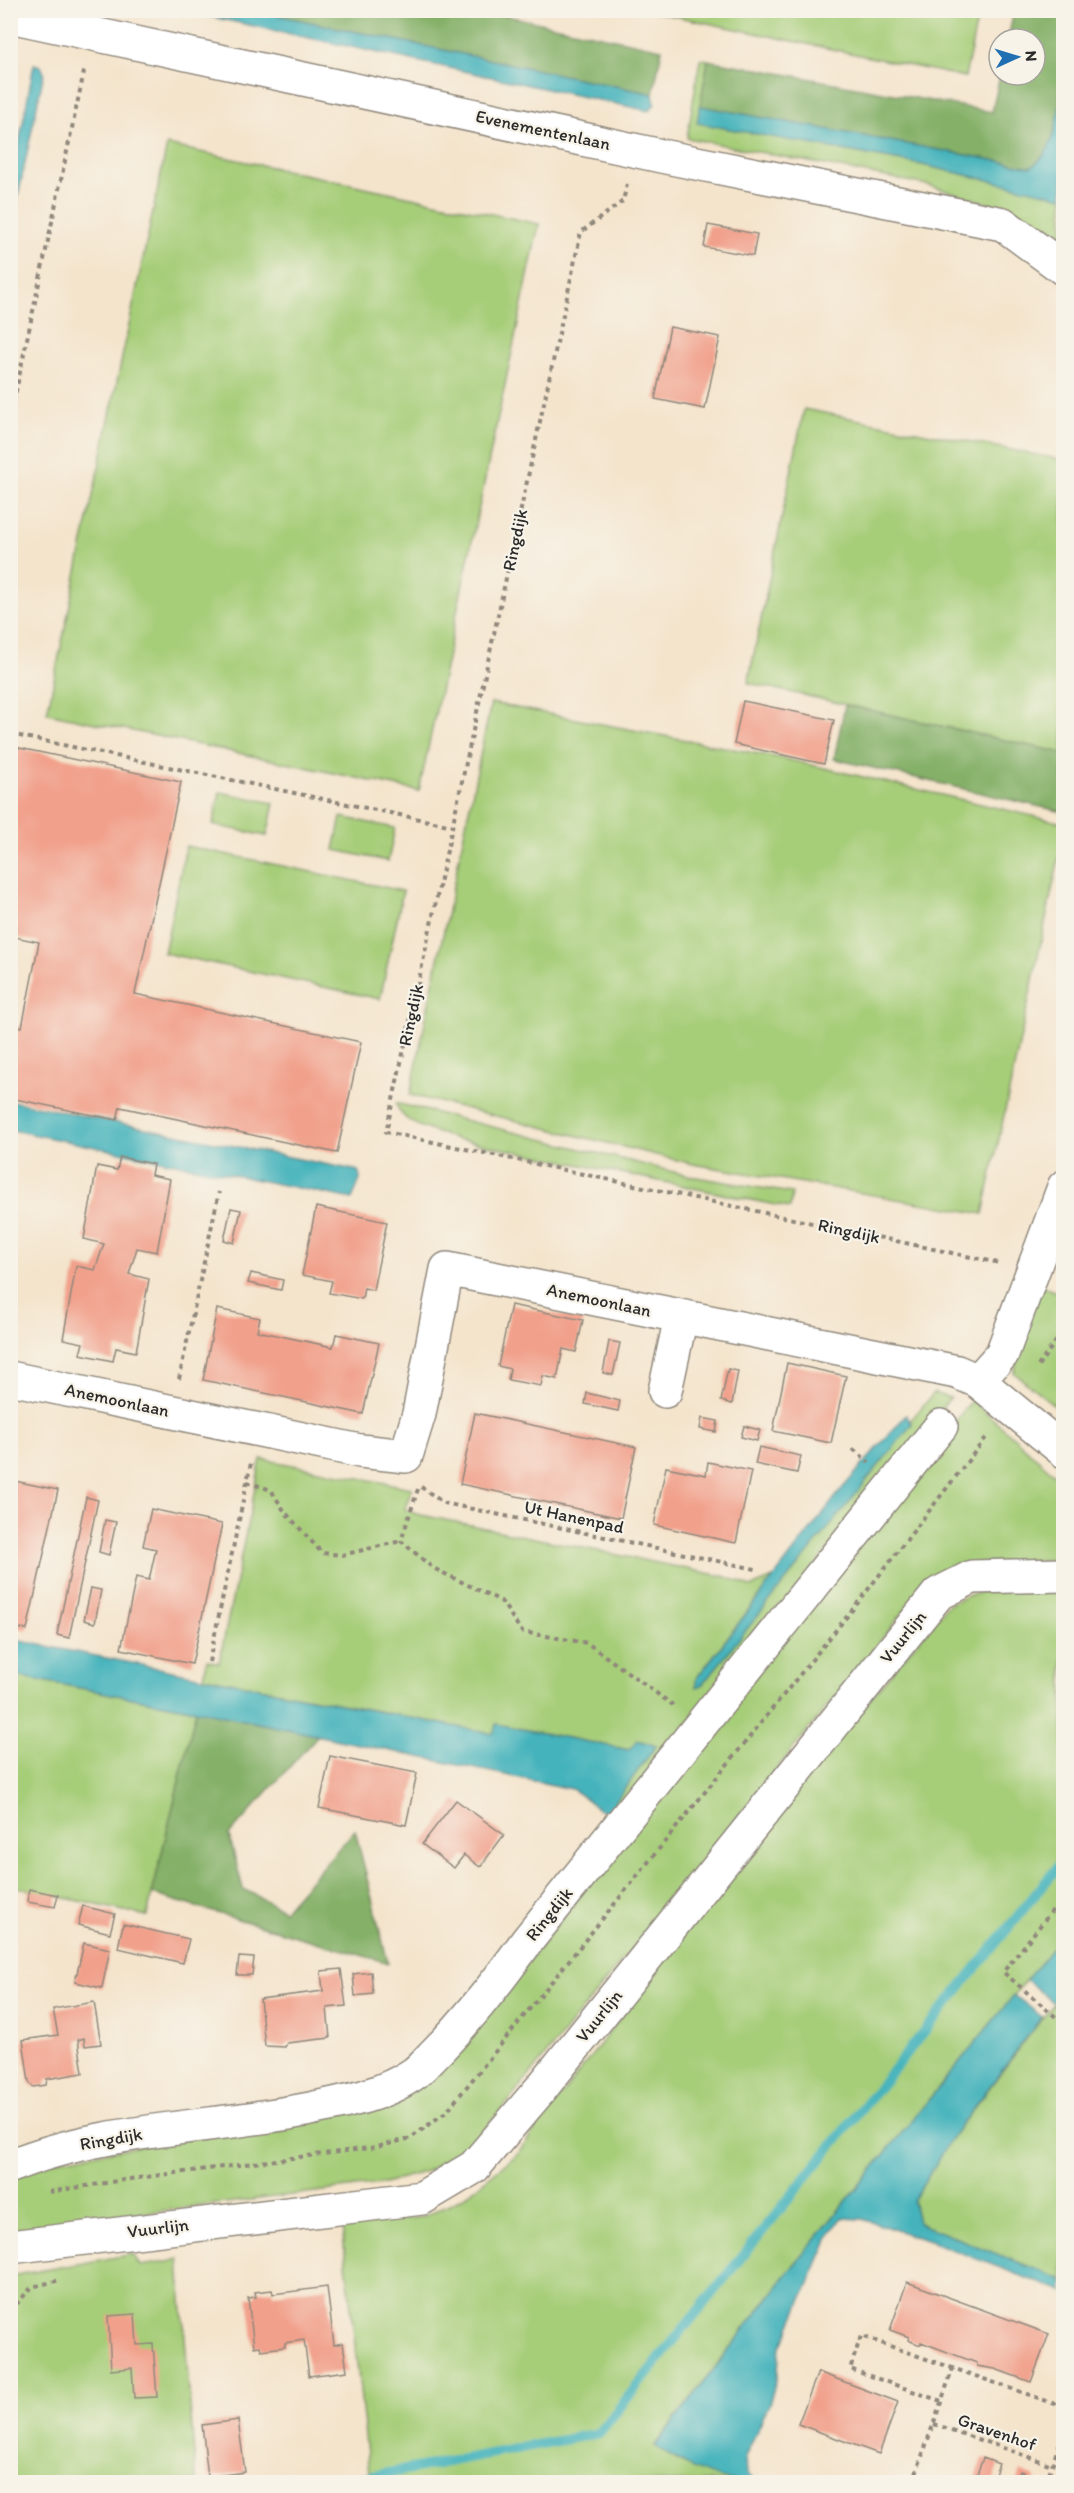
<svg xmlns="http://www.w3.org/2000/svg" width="1074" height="2493" viewBox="0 0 1074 2493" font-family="Itim,sans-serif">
<rect width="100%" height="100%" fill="#f7f3e8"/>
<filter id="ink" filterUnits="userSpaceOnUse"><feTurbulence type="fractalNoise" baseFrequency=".0167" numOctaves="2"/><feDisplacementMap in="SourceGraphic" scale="12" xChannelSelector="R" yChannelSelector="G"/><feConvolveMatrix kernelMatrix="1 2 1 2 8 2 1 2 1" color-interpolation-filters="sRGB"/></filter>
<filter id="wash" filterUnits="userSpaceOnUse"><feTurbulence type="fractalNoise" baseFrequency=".008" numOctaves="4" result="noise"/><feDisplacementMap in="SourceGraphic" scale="24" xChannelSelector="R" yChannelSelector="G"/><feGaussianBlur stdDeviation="1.35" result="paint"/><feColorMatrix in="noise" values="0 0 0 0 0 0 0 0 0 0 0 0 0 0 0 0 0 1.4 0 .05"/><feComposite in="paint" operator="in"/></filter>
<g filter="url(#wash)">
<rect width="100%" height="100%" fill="#f4e4cc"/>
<path fill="#a6cd78" stroke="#687c52" stroke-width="1.5" d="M650 11H979L965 77Z
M700 59 708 60 698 123 918 164 1059 194 1063 197V248L1037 227 997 206 927 185 687 138Z
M167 145 539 224 419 791 47 713Z
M804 409 1063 460V753L748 683Z
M491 703 781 758 1063 823V839L983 1214 693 1164 410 1095Z
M220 792 274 803 267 836 213 825Z
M341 817 395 828 388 861 334 850Z
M186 846 403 891 380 999 164 953Z
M396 1103 690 1176 792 1193 790 1208 456 1139C436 1131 401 1126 396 1103Z
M1043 1287 1063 1294V1412L1014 1373 1033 1301Z
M934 1393 950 1398 613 1817 606 1814 656 1746 638 1740 630 1750 497 1724 494 1734 204 1677 207 1660 219 1663 261 1459 412 1488 405 1509 416 1514 727 1577 751 1587 773 1578 696 1679 912 1424 910 1421Z
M972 1400 1063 1482V1559L958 1564 934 1574 504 2107 469 2145 427 2171 381 2184 11 2229V2177L50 2161 344 2113 508 1987Z
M1063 1591V1935L786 2275 655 2445 677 2461 735 2482H370L342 2226 422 2217 464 2197 516 2155 782 1805 946 1607C977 1583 1026 1591 1063 1591Z
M11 1675 196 1710 147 1916 11 1886Z
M1063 1999V2280L918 2223 913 2200 954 2134 1054 2003Z
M133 2254 140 2266 179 2260 196 2482H11V2276Z"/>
<path fill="#84b068" stroke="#586e4a" stroke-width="1.5" d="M257 11H484L662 49 653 94Z
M1014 11H1063C1063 52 1070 143 1031 167L700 106 708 60 992 112 1000 75H1035V39H1008Z
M845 705 1063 753V812L834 759Z
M196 1710 318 1735 229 1835 243 1889 284 1910 355 1830 388 1963 152 1894Z"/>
<path fill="#44b3bc" stroke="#386f74" stroke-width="1.5" d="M184 11H257L653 94 655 104 649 111Z
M34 64 41 66 44 73 11 229V185Z
M1063 85V197L918 164 697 123 700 106 1031 167C1057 151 1058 113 1063 85Z
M11 1101 359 1171 360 1180 352 1199 11 1130Z
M906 1415 912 1424 702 1685 696 1687V1679L841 1490Z
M10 1639 493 1734 496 1724 629 1750 638 1740 656 1746 606 1814 572 1789 196 1710 11 1675Z
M1063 1935V1999L1054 2003 1026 1980Z
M1014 1995 1042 2017 954 2134 913 2201 918 2223 1063 2280V2292L930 2241 862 2219 841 2218 831 2233 779 2352 778 2374 769 2404 745 2457 746 2474 755 2482C720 2483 684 2466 655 2446L786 2275Z"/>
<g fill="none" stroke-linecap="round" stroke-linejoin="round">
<path stroke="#44b3bc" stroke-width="10" d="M342 2482 599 2433 1064 1859"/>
</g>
<g id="blocks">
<path fill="#f1a08b" d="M708 225 757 234 753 256 704 247Z
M670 327 720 337 705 409 655 399Z
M743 701 834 720 824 764 734 744Z
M10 746 181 782 135 994 361 1042 337 1153 120 1107 117 1120 10 1098V1024L22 1027 39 942 10 936Z
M120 1157 153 1164 151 1175 170 1179 157 1252 137 1248 129 1274 149 1279 136 1352 116 1348 113 1361 80 1354 83 1343 63 1339 76 1266 95 1270 104 1244 84 1239 97 1166 117 1170Z
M316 1207 387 1222 373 1290 364 1288 362 1299 329 1293 332 1281 302 1275Z
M231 1208 241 1210 234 1243 224 1240Z
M251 1273 283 1280 281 1290 248 1283Z
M511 1305 583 1320 576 1352 563 1349 557 1379 543 1376 541 1386 508 1380 510 1369 498 1366Z
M217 1309 260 1318 257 1331 333 1347 336 1334 379 1343 363 1414 203 1380Z
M609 1341 620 1343 613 1375 603 1373Z
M787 1363 846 1376 831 1443 773 1431Z
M728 1369 738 1371 732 1404 721 1401Z
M587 1393 620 1401 618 1411 585 1404Z
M475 1413 636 1447 621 1518 460 1484Z
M702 1418 718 1421 716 1432 700 1429Z
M744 1426 760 1430 757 1441 741 1437Z
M759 1447 801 1456 797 1473 755 1464Z
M708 1462 751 1471 736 1543 654 1525 666 1467 706 1475Z
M10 1480 58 1490 27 1630 10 1627Z
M86 1497 98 1500 69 1638 57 1635Z
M151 1509 222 1524 192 1664 121 1649 136 1577 149 1580 156 1549 143 1546Z
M105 1520 116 1522 109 1555 99 1552Z
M91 1588 101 1590 95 1623 84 1620Z
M330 1756 417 1773 406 1825 319 1808Z
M456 1800 504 1835 480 1867 464 1855 454 1868 422 1844Z
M29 1889 58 1895 55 1907 27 1902Z
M83 1906 115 1914 110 1933 78 1925Z
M123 1924 189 1939 183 1963 118 1948Z
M84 1943 110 1949 102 1988 75 1982Z
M239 1957 254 1958 252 1975H237Z
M341 1969 346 2006 327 2008 330 2038 287 2043 285 2047 265 2046 260 1999 323 1991 321 1971Z
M371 1972 373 1994 355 1996 353 1974Z
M94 2002 101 2044 85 2046 84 2038 78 2040 83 2073 47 2079 46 2085 33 2087 29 2082 23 2040 58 2035 53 2009Z
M907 2282 1049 2334 1031 2382 995 2369 977 2366V2363L921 2342 920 2345 908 2340 909 2337 890 2330Z
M327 2287 334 2345 343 2343 347 2371 309 2376 304 2340 285 2343V2347L261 2350 260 2346 254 2347 248 2298 256 2297 255 2292 272 2290 273 2294Z
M135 2314 137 2345 153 2344 157 2397 134 2398 132 2368 111 2370 108 2316Z
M818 2372 898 2402 879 2454 798 2424Z
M238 2420 245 2472 208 2477 202 2425Z
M983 2458 999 2464 992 2482H974Z
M1020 2471 1036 2477 1034 2482H1016Z"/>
</g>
</g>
<g filter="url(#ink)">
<use href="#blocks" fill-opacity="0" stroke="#90887c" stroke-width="1.5"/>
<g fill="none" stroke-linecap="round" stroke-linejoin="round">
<g stroke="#90887c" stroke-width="36">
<path id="minor" d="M10 16 666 157 1003 224 1064 269
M10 1378 360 1451 406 1456 419 1414 447 1269 957 1372 978 1381 1064 1451
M978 1381 1002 1354 1064 1187
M665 1391 681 1317
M10 2166C103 2128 207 2129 305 2110 342 2102 379 2097 412 2075 420 2070 428 2060 435 2053 469 2019 499 1980 527 1941L941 1426
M10 2247 422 2198 474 2167 539 2091 938 1594 972 1577 1064 1575"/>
</g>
<path stroke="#90887c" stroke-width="4" stroke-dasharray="4.5 4.5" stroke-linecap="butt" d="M627 184 623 201 581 232 386 1132 999 1263
M10 419 85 67
M10 734 453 826
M1038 1366 1064 1330
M179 1379 219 1192
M853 1449 869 1462
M247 1482 271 1490 285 1512 322 1553 342 1555 401 1541
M421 1487 444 1503 760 1570
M418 1489 401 1541 433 1568 501 1601 522 1632 587 1643 673 1705
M209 1662 251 1463
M1064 1896 1003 1972 1064 2024
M49 2192 130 2179 377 2147 411 2138 447 2111 853 1609 988 1435
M10 2311 32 2287 60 2280
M941 2401 850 2369 861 2336 1064 2407
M934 2424 1052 2465
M913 2482 953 2368
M1046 2482 1064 2431"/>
<use href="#minor" stroke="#fff" stroke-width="33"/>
</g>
</g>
<g text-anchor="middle" stroke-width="4.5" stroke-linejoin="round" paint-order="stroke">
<g font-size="18" fill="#2b2b2b" stroke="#f7f3e8">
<text transform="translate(543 130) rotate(12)" y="6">Evenementenlaan</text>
<text transform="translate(515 540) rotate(-78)" y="6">Ringdijk</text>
<text transform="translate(411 1015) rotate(-78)" y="6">Ringdijk</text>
<text transform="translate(849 1231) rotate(12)" y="6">Ringdijk</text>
<text transform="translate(599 1300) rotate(12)" y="6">Anemoonlaan</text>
<text transform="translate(117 1400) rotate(12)" y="6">Anemoonlaan</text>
<text transform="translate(574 1517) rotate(12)" y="6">Ut Hanenpad</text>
<text transform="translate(903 1637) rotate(-51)" y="6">Vuurlijn</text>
<text transform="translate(549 1914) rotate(-51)" y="6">Ringdijk</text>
<text transform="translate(599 2016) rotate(-51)" y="6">Vuurlijn</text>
<text transform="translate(111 2139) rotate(-10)" y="6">Ringdijk</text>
<text transform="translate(158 2228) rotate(-7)" y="6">Vuurlijn</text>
<text transform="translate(997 2432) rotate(19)" y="6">Gravenhof</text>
</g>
</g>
<rect width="1074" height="2493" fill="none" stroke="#f7f3e8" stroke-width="36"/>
<g transform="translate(1017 57) rotate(86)"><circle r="28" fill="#f7f3e8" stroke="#a5a39c" stroke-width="1.5"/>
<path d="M0-4.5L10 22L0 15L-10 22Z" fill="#1f6fb2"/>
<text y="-9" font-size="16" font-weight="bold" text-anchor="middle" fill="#2b2b2b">N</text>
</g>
</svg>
